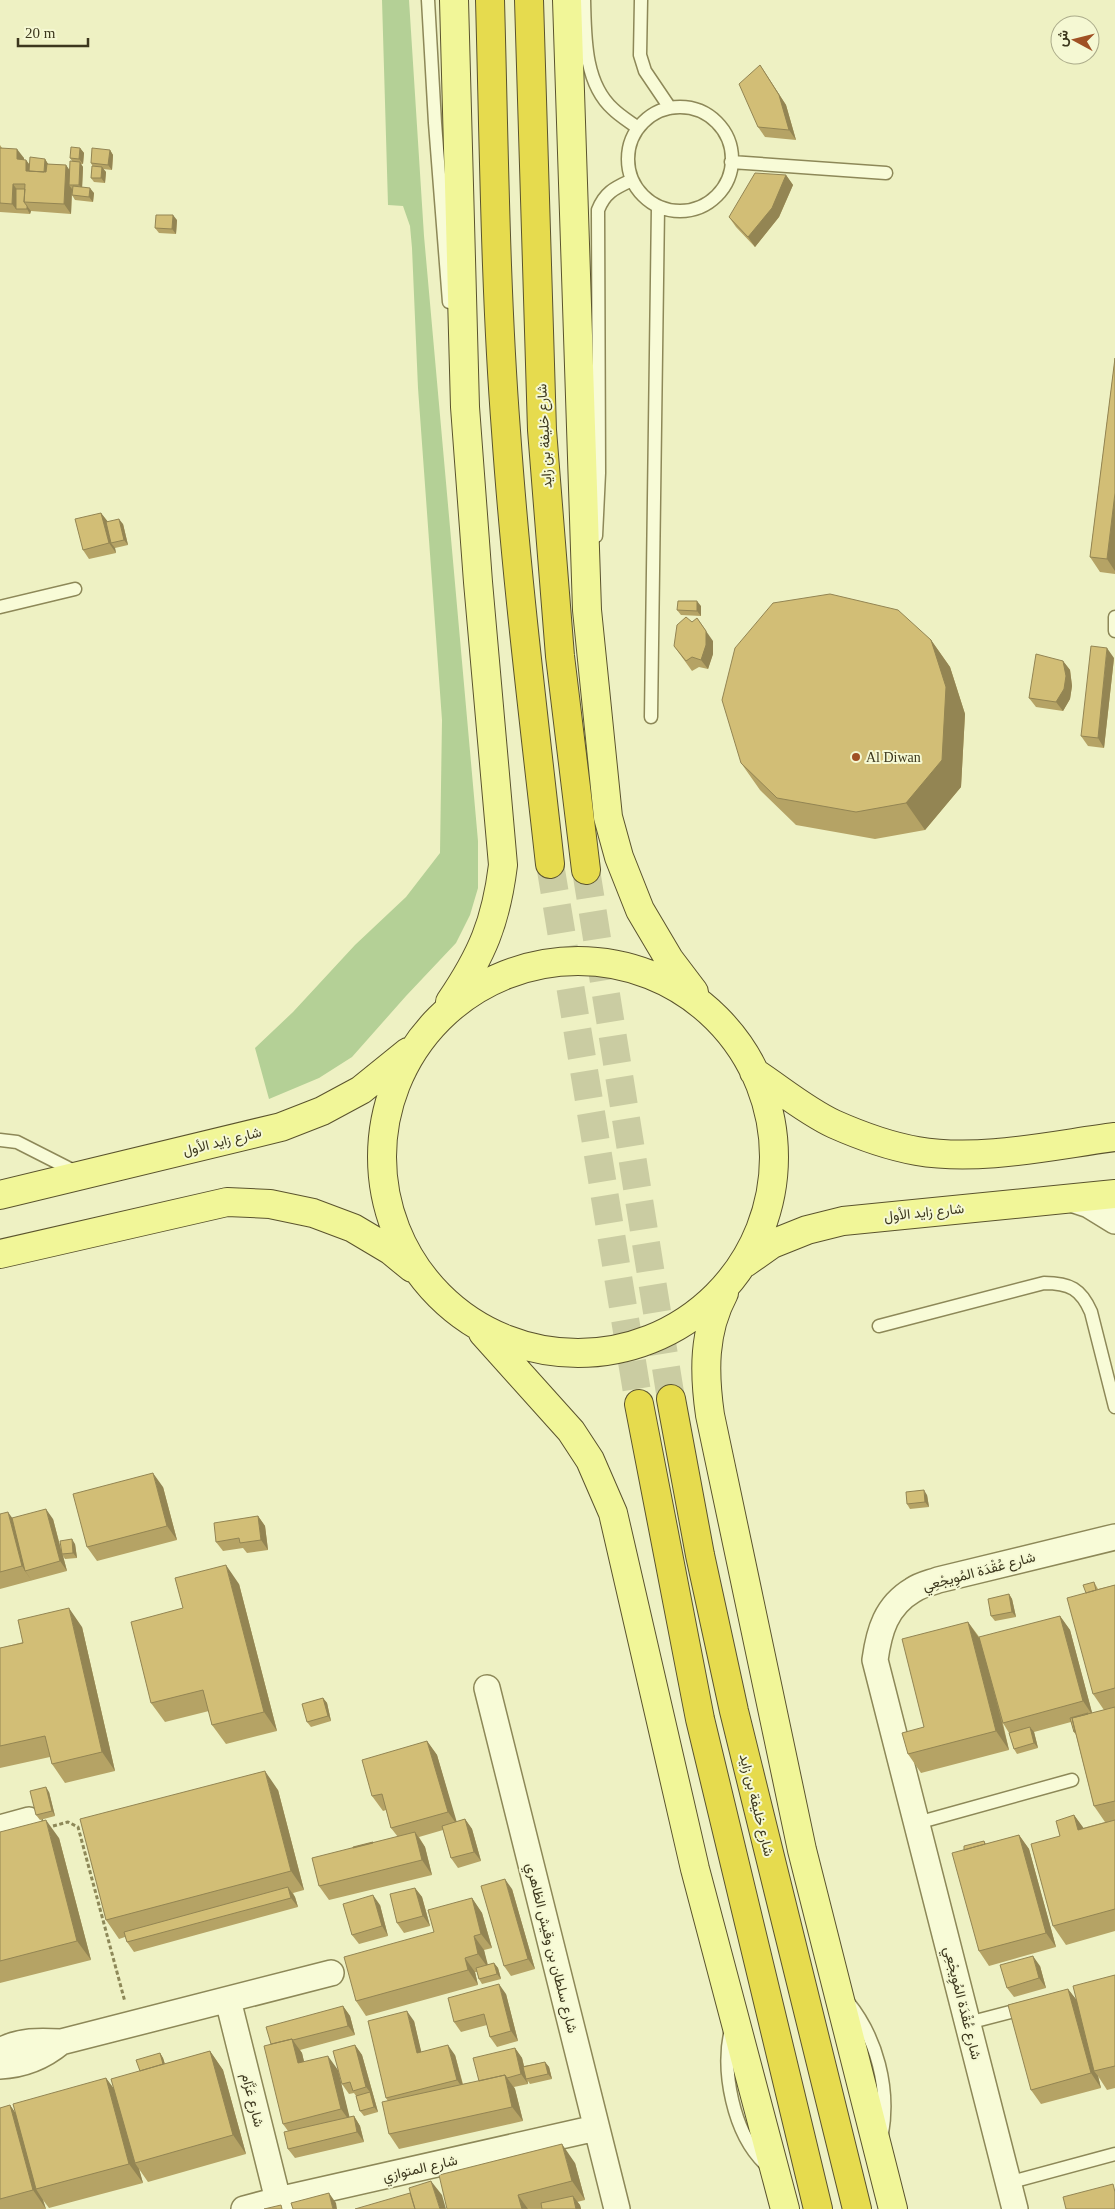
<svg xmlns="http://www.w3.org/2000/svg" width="1115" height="2209" viewBox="0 0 1115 2209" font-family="'Times New Roman',Vazirmatn,serif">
<rect width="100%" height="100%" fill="#eef1c3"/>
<path fill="#b4d096" d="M382 0H409L424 236 478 841V888L470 915 456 943 406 996 352 1057 319 1078 269 1099 255 1048 293 1012 355 945 406 897 440 853 442 720 418 388 412 248 410 226 403 206 388 205Z"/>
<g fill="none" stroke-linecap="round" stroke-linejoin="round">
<path stroke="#cacca2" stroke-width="28" stroke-dasharray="28 14" stroke-linecap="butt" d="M550 864 639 1404
M586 870 671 1399"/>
<g stroke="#8d8858" stroke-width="15">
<path id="lane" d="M428 0 435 123 449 302
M584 0C585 36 584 83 613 109 620 116 630 122 638 128
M641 0 640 55 645 71 670 108
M628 159a52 52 0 1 1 104 0a52 52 0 1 1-104 0Z
M731 162 886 173
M596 536 599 473 598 210C605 192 615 188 632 180
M0 607 75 589
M1115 617V631
M651 717 658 207
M0 1140 17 1142 78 1173
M879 1326 1044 1283C1070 1283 1081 1289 1091 1312L1115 1407
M917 1823 1072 1780
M848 2002C877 2038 890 2088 882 2134
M968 2023 1026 2008
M731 2029C721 2071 733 2133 765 2164
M1008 2183 1115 2154"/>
</g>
<g stroke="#8d8858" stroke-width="28">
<path id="street" d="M1071 1199 1089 1205 1115 1221
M487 1688 617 2209
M0 1828 29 1820
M228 2000 278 2200
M0 2051C20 2040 40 2041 61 2042L331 1973
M0 2066C24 2065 43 2057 61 2042
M244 2209 278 2200 596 2128
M1015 2209 875 1660C879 1631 886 1606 913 1590 920 1585 930 1583 938 1580L1115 1537"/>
</g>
<g stroke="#5a532d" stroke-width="30">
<path id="primary" d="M567 0 587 610 608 817 619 857 640 910 669 959 694 992
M382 1157a196 196 0 1 1 392 0a196 196 0 1 1-392 0Z
M450 1002C482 955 496 922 503 865L478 582 465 407 454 0
M754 1072C780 1089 806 1111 834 1124 861 1136 889 1146 917 1151 980 1162 1053 1145 1115 1137
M0 1195 281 1127 322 1111 361 1090 408 1052
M0 1254 227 1202 270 1204 313 1213 353 1228 390 1250 412 1268
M745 1263 772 1244 807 1230 843 1221 1115 1194
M724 1293C703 1332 704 1373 710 1415L802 1850 893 2209
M483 1333 571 1431 590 1460 613 1513 695 1869 785 2209"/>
</g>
<g stroke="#5a532d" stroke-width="30">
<path id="highway" d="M490 0C494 143 495 288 506 431 516 576 534 720 550 864
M529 0 542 430 560 656 586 870
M671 1399 700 1555 734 1711 857 2209
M639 1404 700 1719 818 2209"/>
</g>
<path stroke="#8d8858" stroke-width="3" stroke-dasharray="4 2.5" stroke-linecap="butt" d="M53 1826 68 1822 78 1827 125 2002"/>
<use href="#lane" stroke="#f8fbd7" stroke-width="12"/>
<use href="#street" stroke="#f8fbd7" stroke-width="25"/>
<use href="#primary" stroke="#f1f698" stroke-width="28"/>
<use href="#highway" stroke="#e6db4e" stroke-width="28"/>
</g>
<path fill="#b5a365" d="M760 65 786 105 796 140 765 137 758 127Z
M0 145 2 148 24 158V160H26L30 165 45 159 48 164 66 165 69 170 72 161 70 158 80 148 84 153 83 164H81L83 167 82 187 94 193 93 202 75 200 72 195V189L71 214 31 211 30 214 0 212Z
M110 150 113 155 112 170 103 169 106 172 105 183 94 182 91 178 93 167 91 163Z
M786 175 793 185 779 217 755 247 736 227 729 217Z
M177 220 176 234 159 233 155 228Z
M1115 358V574L1100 572 1090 557Z
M101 513 108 522 123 524 128 545 115 548 116 553 89 559 83 550Z
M701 606V616L681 615 677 610Z
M931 640 950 667 965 714 961 787 925 830 875 839 796 825 760 790 741 763Z
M713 641V654L708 669 699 667 692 671 674 646Z
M1114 658 1104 748 1088 746 1081 736Z
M1063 661 1070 670 1072 686 1070 699 1063 711 1036 707 1029 698Z
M163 1487 177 1540 97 1561 87 1547Z
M927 1495 929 1507 910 1509 907 1504Z
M0 1514 12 1518 53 1519 61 1549 75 1544 77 1558 65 1559 63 1556 67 1571 0 1589Z
M258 1516 265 1526 268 1550 247 1553 243 1548 223 1551 216 1542Z
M1094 1582 1098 1589 1115 1585V1931L1066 1945 1053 1926 1060 1836 1074 1815 1083 1828 1105 1822 1094 1806 1076 1735 1074 1732 1071 1722 1034 1732 1038 1748 1017 1754 1014 1749 1009 1733 1003 1723 1002 1719 1009 1750 921 1773 908 1754 924 1727 968 1622 980 1638 1060 1616 1070 1630 1092 1713 1104 1710 1093 1694Z
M239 1584 277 1731 226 1744 212 1725 209 1711 165 1722 151 1703 183 1608Z
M1009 1594 1012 1599 1016 1617 995 1621 991 1616Z
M82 1627 115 1771 65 1783 52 1764 50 1757 0 1768V1648Z
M323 1698 327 1703 331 1721 311 1727 307 1722Z
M427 1741 437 1755 456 1822 465 1819 472 1829 481 1861 458 1868 451 1858 443 1830 419 1837 425 1847 432 1875 329 1900 319 1886 373 1843 398 1837 391 1828 386 1810 383 1811 372 1796Z
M278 1790 304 1890 293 1893 295 1897 298 1907 134 1952 127 1942 125 1937 119 1939 106 1920Z
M49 1792 55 1816 40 1820 36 1815Z
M0 1832 59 1838 91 1960 0 1983Z
M1019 1835 1029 1849 1056 1947 989 1966 979 1951 964 1850 984 1841 986 1844Z
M415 1888 422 1897 430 1926 404 1933 397 1923Z
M512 1889 535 1969 511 1976 504 1966Z
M472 1898 482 1913 492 1948 484 1950 487 1965 494 1963 498 1968 501 1979 482 1984 479 1979 477 1972H475L478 1985 366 2016 356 2001Z
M380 1905 388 1936 359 1944 352 1935Z
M1040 1966 1046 1988 1014 1997 1007 1988Z
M1115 1975V2088L1107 2090 1098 2076 1101 2088 1041 2104 1031 2090 1068 1989 1077 2001Z
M506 1994 518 2041 497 2047 490 2037 487 2025 461 2032 454 2022Z
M343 2006 350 2016 355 2035 300 2050 302 2053 304 2062 338 2070 349 2117 354 2116 360 2126 364 2142 295 2158 288 2149V2131L283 2124 271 2044Z
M414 2021 421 2052 455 2055 463 2084 479 2081 515 2048 522 2058 524 2066 545 2062 549 2067 552 2079 530 2084 528 2081V2084L514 2087 515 2089 523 2121 399 2149 389 2134 388 2101 386 2098Z
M355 2045 362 2055 378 2112 364 2116 360 2111 356 2096 354 2093 349 2094 342 2084Z
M210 2051 223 2070 246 2154 148 2182 139 2169 143 2183 49 2208 43 2200 46 2209H0V2108L10 2105 16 2114 106 2078 114 2089 140 2071 160 2053 163 2058 165 2064Z
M575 2163 585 2200 577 2202 580 2205 581 2209H447Z"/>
<path fill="#938553" d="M760 65 786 105 796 140 789 130Z
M80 148 84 153 83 164 79 159Z
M17 149 24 158V169L17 159Z
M110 150 113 155 112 170 108 165Z
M45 159 48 164 47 179 44 174Z
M26 160 33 170V173L26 171Z
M80 162 83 167 82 190 79 185Z
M66 165 73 175 69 185 72 189 71 214 64 204Z
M102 167 106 172 105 183 101 178Z
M786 175 793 185 779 217 755 247 748 237Z
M13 184 20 194 16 209 12 204Z
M90 188 94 193 93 202 89 197Z
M27 206 31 211 30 214 27 209Z
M173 215 177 220 176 234 172 229Z
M1115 493V571L1107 559Z
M101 513 108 522 111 543 115 548 116 553 109 543Z
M119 519 123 524 128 545 124 540Z
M697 601 701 606V616L697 611Z
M697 618 713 641V654L708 669 701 660Z
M931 640 950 667 965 714 961 787 925 830 906 803Z
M1107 648 1114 658 1104 748 1098 738Z
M1063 661 1070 670 1072 686 1070 699 1063 711 1056 702Z
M153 1473 163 1487 177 1540 167 1526Z
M924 1490 927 1495 929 1507 925 1502Z
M46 1509 53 1519 62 1554 63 1556 67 1571 60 1561Z
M8 1512 18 1526 25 1571 32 1581 22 1566Z
M258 1516 265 1526 268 1550 261 1540Z
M72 1539 75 1544 77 1558 73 1553Z
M226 1565 239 1584 277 1731 264 1712Z
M1009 1594 1012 1599 1016 1617 1012 1612Z
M69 1608 82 1627 115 1771 102 1752Z
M1060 1616 1070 1630 1093 1716 1083 1701Z
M968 1622 981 1641 1009 1750 996 1731Z
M323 1698 327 1703 331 1721 328 1716Z
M1030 1727 1034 1732 1038 1748 1034 1743Z
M427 1741 437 1755 458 1826 448 1812Z
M265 1771 278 1790 304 1890 291 1871Z
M46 1787 49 1792 55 1816 52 1811Z
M1074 1815 1088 1834 1078 1830Z
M465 1819 472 1829 481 1861 474 1852Z
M46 1820 59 1838 91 1960 77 1941Z
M415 1832 425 1847 432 1875 422 1860Z
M1019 1835 1029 1849 1056 1947 1046 1933Z
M505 1879 512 1889 535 1969 528 1959Z
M288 1887 295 1897 298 1907 291 1898Z
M415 1888 422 1897 430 1926 423 1916Z
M373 1895 380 1905 388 1936 382 1926Z
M472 1898 482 1913 492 1948 481 1934Z
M474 1936 484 1950 489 1969 478 1954Z
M1033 1956 1040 1966 1046 1988 1039 1978Z
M465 1958 475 1972 478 1985 468 1970Z
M494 1963 498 1968 501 1979 497 1974Z
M499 1984 506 1994 518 2041 511 2031Z
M1068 1989 1079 2003 1094 2071 1098 2076 1101 2088 1091 2073Z
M343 2006 350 2016 355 2035 348 2026Z
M407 2011 414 2021 424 2063 417 2053Z
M292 2039 302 2053 308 2078 298 2063Z
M355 2045 362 2055 378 2112 374 2107 370 2092 366 2087Z
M448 2045 455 2055 464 2090 457 2080Z
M515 2048 522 2058 527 2079H526L528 2084 521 2074Z
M210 2051 223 2070 246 2154 233 2135Z
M160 2053 163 2058 169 2078 166 2073Z
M328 2056 338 2070 351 2123 341 2109Z
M545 2062 549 2067 552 2079 548 2074Z
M505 2075 515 2089 523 2121 512 2107Z
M106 2078 120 2097 135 2163 139 2169 143 2183 129 2164Z
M10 2105 23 2124 36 2189 43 2200 46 2209 33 2190Z
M354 2116 360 2126 364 2142 357 2132Z
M562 2144 575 2163 585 2200 572 2181Z
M431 2181 442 2195 446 2209H440Z
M329 2193 336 2203 337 2209H333Z
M518 2195 528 2209H522Z
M573 2196 580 2205 581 2209H576Z"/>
<path fill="#d2be76" stroke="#938553" d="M760 65 779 95 789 130 758 127 739 84Z
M71 147 80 148 79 159 70 158Z
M0 148 17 149V159L26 160V171L46 172 47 164 66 165 64 204 24 202 25 184H13L12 204 0 203Z
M92 148 110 150 108 165 91 163Z
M30 157 45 159 44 172 29 171Z
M70 161 80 162 79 185H69Z
M92 166 102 167 101 178H91Z
M755 173 786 175 772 208 748 237 729 217Z
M73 186 90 188 89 197 72 195Z
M16 189H25L24 202 27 206V209H16Z
M156 215H173L172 229 155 228Z
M1115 358V493L1107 559 1090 557Z
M101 513 109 543 83 550 75 519Z
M119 519 124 540 111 543 106 522Z
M830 594 898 610 931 640 946 687 942 760 906 803 856 812 777 798 741 763 722 700 735 648 773 603Z
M678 601H697V611L677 610Z
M686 617 692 622 697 618 706 631V645L701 660 692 657 686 661 674 646 677 625Z
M1091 646 1107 648 1098 738 1081 736Z
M1036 654 1063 661 1066 676 1064 689 1056 702 1029 698Z
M153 1473 167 1526 87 1547 73 1494Z
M924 1490 925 1502 907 1504 906 1492Z
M46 1509 60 1561 25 1571 12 1518Z
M8 1512 22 1566 0 1572V1514Z
M258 1516 261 1540 240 1543 239 1538 216 1542 214 1523Z
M72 1539 73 1553 62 1554 60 1541Z
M226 1565 264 1712 212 1725 203 1690 151 1703 131 1622 183 1608 175 1578Z
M1094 1582 1096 1590 1086 1593 1083 1585Z
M1115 1585V1688L1093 1694 1067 1598Z
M1009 1594 1012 1612 991 1616 988 1599Z
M69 1608 102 1752 52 1764 45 1736 0 1746V1648L23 1643 18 1620Z
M1060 1616 1083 1701 1003 1723 979 1637Z
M968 1622 996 1731 908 1754 902 1733 924 1727 902 1639Z
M323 1698 328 1716 307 1722 302 1704Z
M1115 1707V1801L1094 1806 1072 1718Z
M1088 1713V1714L1072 1718 1075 1732H1074L1070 1718Z
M1030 1727 1034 1743 1014 1749 1009 1733Z
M427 1741 448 1812 391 1828 382 1794 372 1796 362 1760Z
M265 1771 291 1871 106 1920 80 1819Z
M46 1787 52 1811 36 1815 30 1791Z
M1074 1815 1078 1830 1115 1820V1909L1053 1926 1031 1844 1060 1836 1056 1821Z
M465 1819 474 1852 451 1858 442 1826Z
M46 1820 77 1941 0 1961V1832Z
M415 1832 422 1860 319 1886 312 1858Z
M1019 1835 1046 1933 979 1951 952 1853Z
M984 1841 985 1844 964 1850V1846Z
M373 1842V1843L353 1848V1847Z
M505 1879 528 1959 504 1966 481 1886Z
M288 1887 291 1898 127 1942 124 1932Z
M415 1888 423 1916 397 1923 390 1894Z
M373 1895 382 1926 352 1935 343 1904Z
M472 1898 481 1934 474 1936 478 1954 465 1958 468 1970 356 2001 344 1957 434 1932 428 1910Z
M1033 1956 1039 1978 1007 1988 1000 1965Z
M494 1963 497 1974 479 1979 476 1968Z
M1115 1975V2066L1094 2071 1073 1986Z
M499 1984 511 2031 490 2037 484 2014 454 2022 448 1998Z
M1068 1989 1091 2073 1031 2090 1008 2005Z
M343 2006 348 2026 293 2040 292 2039 271 2044 266 2027Z
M407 2011 417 2053 448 2045 457 2080 386 2098 368 2021Z
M292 2039 298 2063 328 2056 341 2109 283 2124 264 2046Z
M355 2045 366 2087 353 2091 350 2082 342 2084 333 2051Z
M515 2048 521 2074 507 2078 505 2075 479 2081 473 2058Z
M210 2051 233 2135 135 2163 111 2079Z
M160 2053 163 2064 140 2071 136 2060Z
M545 2062 548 2074 526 2079 523 2067Z
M505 2075 512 2107 389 2134 382 2102Z
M106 2078 129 2164 36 2189 13 2104Z
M370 2092 374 2107 360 2111 356 2096Z
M10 2105 33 2190 0 2199V2108Z
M354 2116 357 2132 288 2149 284 2132Z
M562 2144 572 2181 518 2195 522 2209H447L439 2175Z
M431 2181 440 2209H415L409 2188Z
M1113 2184 1115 2192V2209H1066L1063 2197Z
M329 2193 333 2209H293L291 2203Z
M410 2193 415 2209H355Z
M573 2196 576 2209H542L541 2203Z
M281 2205 282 2209H264Z"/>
<circle fill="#a05124" stroke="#f5f8d3" stroke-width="2" cx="856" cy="757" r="5"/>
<g text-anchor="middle" stroke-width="4" stroke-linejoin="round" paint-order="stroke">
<g font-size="14" fill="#3c371d" stroke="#f5f8d3">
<text transform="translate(544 436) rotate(-93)" y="5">شارع خليفة بن زايد</text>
<text transform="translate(222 1141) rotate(-14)" y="5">شارع زايد الأول</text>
<text transform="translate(924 1212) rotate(-6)" y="5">شارع زايد الأول</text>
<text transform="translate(979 1571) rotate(-15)" y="5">شارع عُقْدَة المُوِيجْعِي</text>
<text transform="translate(757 1805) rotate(76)" y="5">شارع خليفة بن زايد</text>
<text transform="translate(552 1948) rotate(76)" y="5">شارع سلطان بن وقيش الظاهري</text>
<text transform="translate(963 2003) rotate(76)" y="5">شارع عُقْدَة المُوِيجْعِي</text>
<text transform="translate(253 2100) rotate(76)" y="5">شارع عَزَّام</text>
<text transform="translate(420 2168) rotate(-13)" y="5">شارع المتوازي</text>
</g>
<g font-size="14" fill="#3c371d" stroke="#f5f8d3" text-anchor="start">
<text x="866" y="762">Al Diwan</text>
</g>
</g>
<g transform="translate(1075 40) rotate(277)"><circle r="24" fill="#f5f8d3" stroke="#abab8a"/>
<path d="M0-4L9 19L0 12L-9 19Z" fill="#a05124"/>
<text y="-8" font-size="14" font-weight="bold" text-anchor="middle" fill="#3c371d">ش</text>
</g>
<path d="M18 38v8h70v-8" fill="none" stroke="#3c371d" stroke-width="2.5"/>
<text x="25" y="38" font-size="15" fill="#3c371d" stroke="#f5f8d3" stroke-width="4" paint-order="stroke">20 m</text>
</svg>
